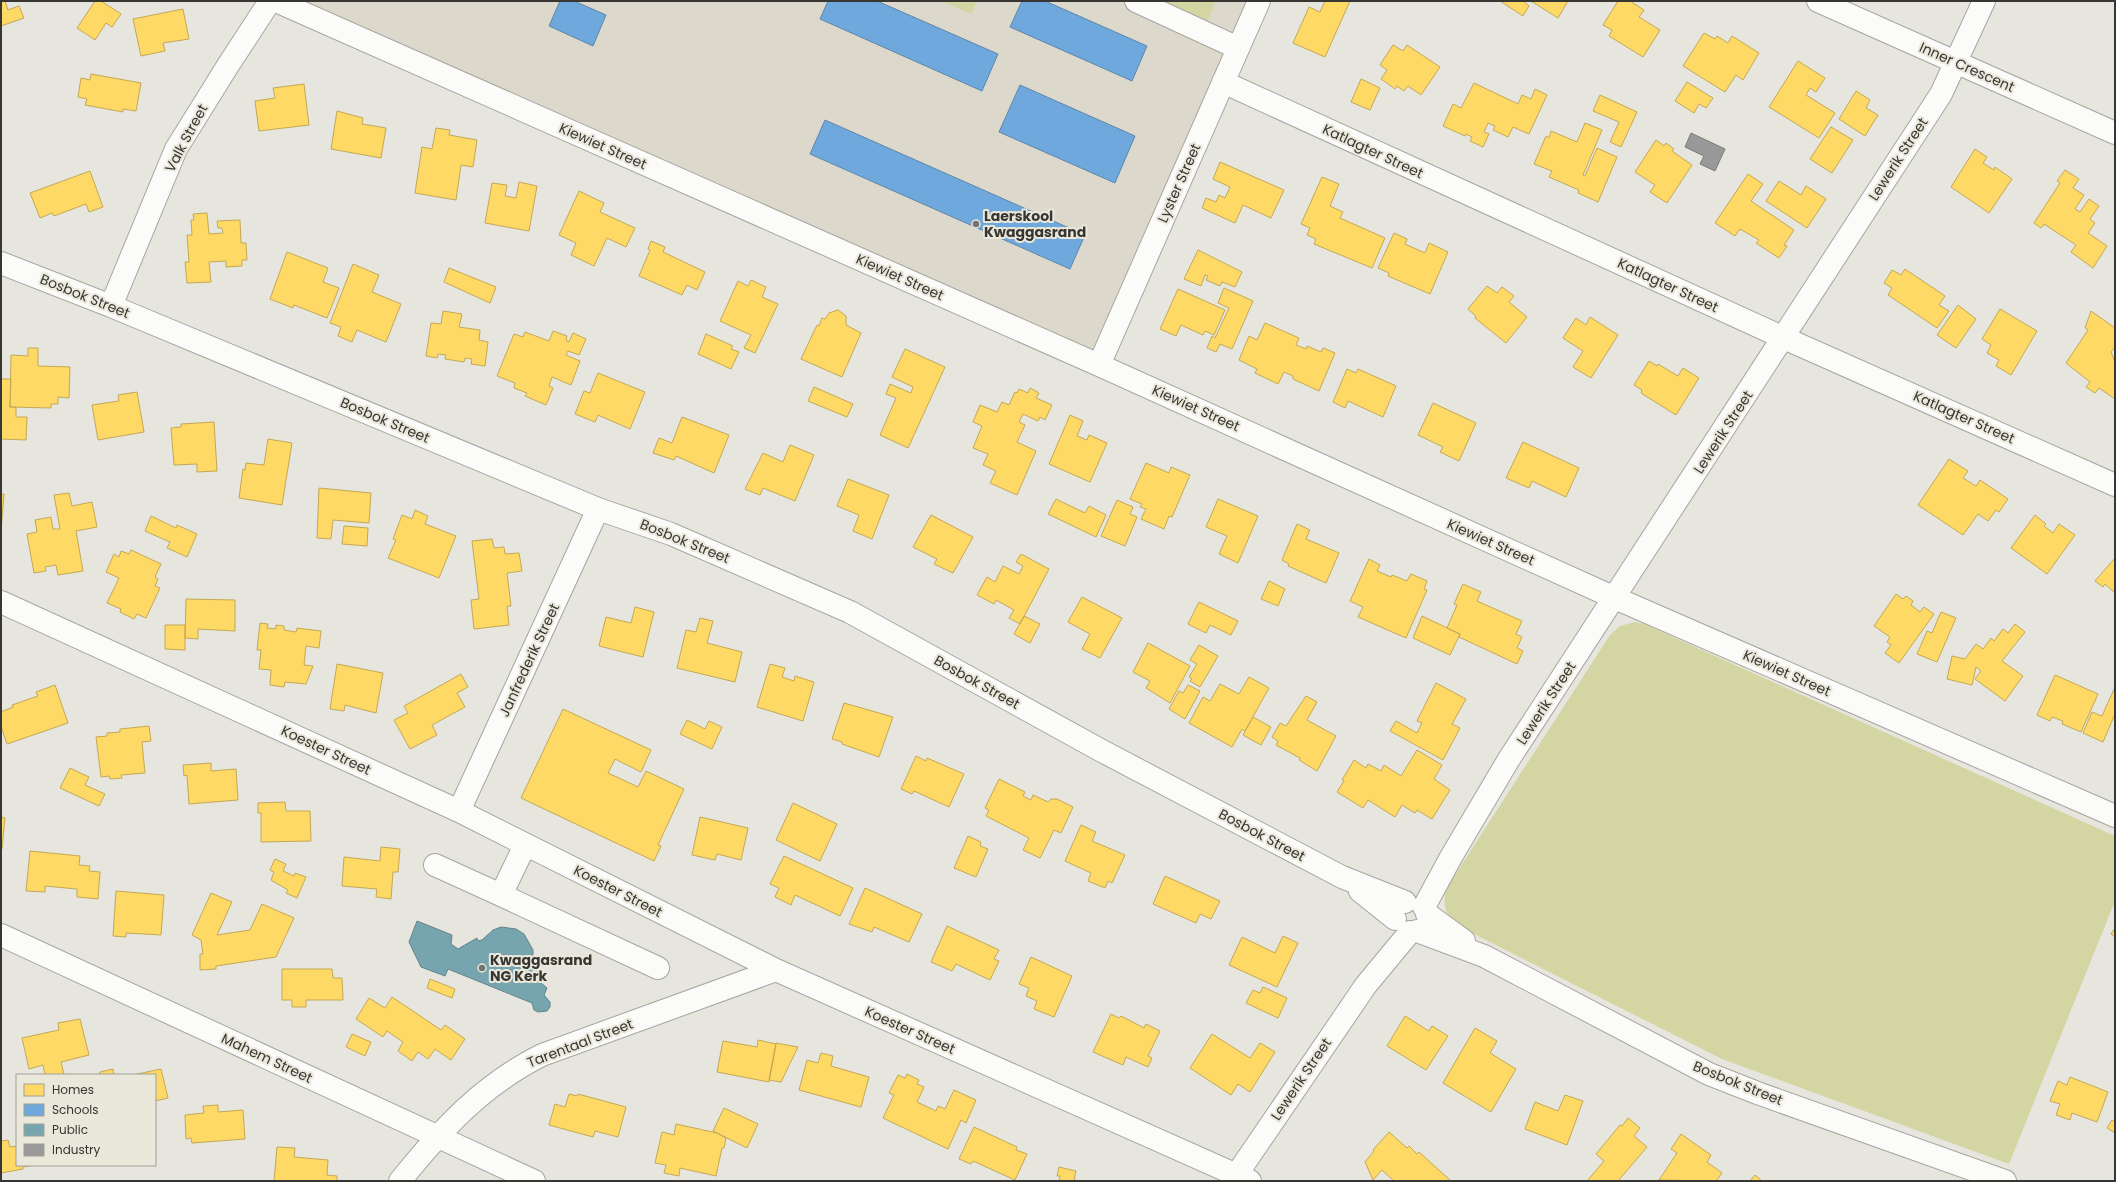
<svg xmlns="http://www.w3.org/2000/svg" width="2116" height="1182" viewBox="0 0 2116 1182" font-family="Poppins,sans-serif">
<rect width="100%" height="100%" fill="#e6e5de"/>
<path fill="#dcd9cc" d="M280 1H1265L1104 365Z"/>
<path fill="#d3d6a3" d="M941 1H977L971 14Z
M1145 1H1216L1205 27Z
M1635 622 1644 624 2115 836V901L2009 1164 1722 1059 1458 926C1446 916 1442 905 1446 889L1610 635 1620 626Z"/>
<path fill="#ffd966" stroke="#c3a856" d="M5 1 8 10 19 6 24 18 1 26V2Z
M95 1H101L121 14 112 27 106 23 95 40 77 28Z
M1325 1H1350L1325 57 1293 43 1309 7 1320 12Z
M1500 1H1523L1529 6 1523 16Z
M1531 1H1568L1558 18Z
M1618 1H1630L1644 10 1639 17 1660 30 1643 57 1609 36 1612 30 1603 25Z
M183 9 189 39 163 43 165 51 141 56 133 19Z
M1704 33 1715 39 1717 36 1728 43 1732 36 1759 53 1743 80 1736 75 1725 92 1683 66Z
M1393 45 1403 51 1407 45 1440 67 1421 95 1408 86 1404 91 1397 86 1395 89 1381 79 1387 70 1380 65Z
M1798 61 1825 78 1816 92 1810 88 1806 95 1835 113 1819 138 1769 107Z
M91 74 141 83 136 111 123 109V112L85 105 87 99 78 97 81 78 90 80Z
M1361 79 1380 88 1370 110 1351 102Z
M1687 82 1713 98 1706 108 1699 104 1694 113 1675 101Z
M1474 83 1518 104 1522 95 1531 99 1535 89 1547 95 1529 134 1513 127 1508 137 1493 130 1495 126 1488 123 1484 132 1489 134 1483 147 1470 141 1472 137 1466 134 1465 136 1443 126 1453 104 1461 108Z
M304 84 309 125 259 131 255 101 275 98 273 88Z
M1856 91 1870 100 1866 108 1878 115 1865 136 1839 119Z
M1600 95 1637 112 1621 147 1610 142 1619 122 1593 111Z
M337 111 363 118 362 124 386 128 381 158 331 149Z
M1585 123 1602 130 1583 175 1585 176 1597 148 1617 157 1598 202 1578 193 1579 190 1549 177 1552 171 1534 164 1546 136 1549 138 1551 131 1577 142Z
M1831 127 1853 140 1832 173 1810 159Z
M436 128 450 130 449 135 477 140 473 167 461 165 456 200 415 193 422 147 432 149Z
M1656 140 1664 146 1666 143 1674 149 1672 151 1692 165 1667 203 1650 192 1655 185 1635 172Z
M1975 149 1987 157 1983 163 1994 170 1995 167 2012 179 1989 213 1951 187Z
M1220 162 1284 190 1271 218 1243 205 1235 223 1202 208 1206 198 1216 202 1219 195 1225 198 1230 187 1213 179Z
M2065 170 2079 179 2073 188 2084 195 2075 209 2080 212 2089 199 2099 206 2090 219 2095 223 2088 233 2107 246 2093 268 2071 252 2076 245 2044 224 2041 228 2034 223 2060 183 2057 181Z
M90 171 103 207 89 212 86 204 54 216 52 213 40 218 30 193Z
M1748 174 1763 184 1751 201 1794 230 1784 245 1787 246 1779 258 1756 243 1759 240 1740 229 1735 236 1715 223Z
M1322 177 1339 184 1330 206 1343 212 1340 218 1385 238 1372 268 1314 244 1316 239 1307 235 1310 228 1301 224Z
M1779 181 1801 195 1806 186 1826 199 1807 228 1766 201Z
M519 182 537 186 529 231 485 223 492 183 507 185 505 196 516 198Z
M579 191 604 203 600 212 635 228 626 247 607 238 594 266 571 255 576 243 559 235Z
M207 213 209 234 223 233 222 228H218L217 221 240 220 241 243H246L247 260H242V266L226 267V261L209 262 211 282 187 283 185 262H189L187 235H192L191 220H194L193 214Z
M1394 233 1407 239 1405 244 1425 253 1429 243 1448 252 1430 294 1388 276 1389 273 1378 268Z
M651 241 665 247 663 252 705 272 697 290 687 285 682 295 639 276 650 250 648 249Z
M1198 250 1242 272 1235 287 1222 282 1220 286 1206 280 1208 276 1205 275 1201 286 1184 279Z
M287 252 328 268 323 282 339 288 327 318 294 305 293 308 270 299Z
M353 264 379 275 372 292 401 304 386 342 357 330 352 342 338 336 341 327 330 323Z
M449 268 496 287 490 303 444 282Z
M1905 269 1945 296 1939 305 1949 311 1937 328 1888 295 1892 288 1884 283 1892 270 1901 275Z
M751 280 766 287 762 297 778 304 755 353 744 348 751 335 720 321 738 281 748 286Z
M1487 286 1497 293 1502 287 1514 296 1509 302 1527 317 1506 343 1475 318 1476 316 1468 309Z
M1224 288 1253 301 1232 349 1220 344 1216 352 1207 348 1212 336 1215 338 1229 308 1218 303Z
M1178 289 1225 310 1214 335 1205 331 1203 335 1181 325 1176 336 1160 329Z
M1958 305 1976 319 1956 348 1937 335Z
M2000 309 2037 331 2011 375 1996 366 1999 360 1987 353 1991 345 1982 339Z
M838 310 846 316V325L861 333 842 377 801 359 817 325 819 326 822 318 825 319 829 313Z
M443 311 462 314 459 327 480 330 479 340 488 342 485 366 471 364 472 359 465 358 464 362 445 359 446 355 438 354 437 358 426 356 431 323 441 324Z
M2091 311 2115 328V347L2111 352 2115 362V399L2099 388 2095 393 2086 387 2090 382 2066 363 2088 330 2085 328Z
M1590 317 1618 335 1591 378 1573 367 1583 351 1563 338 1576 318 1586 325Z
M1265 323 1299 338 1296 345 1306 349 1307 346 1321 352 1323 348 1335 353 1319 391 1293 379V376L1284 372 1278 384 1255 373 1257 369 1239 360 1249 336 1257 340Z
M553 331 567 336 566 340 569 342 573 333 586 339 579 355 568 351 566 355 580 361 571 385 552 377 549 386 553 388 546 405 525 396 527 393 514 388 515 383 497 376 514 334 523 337 525 332 549 341Z
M706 334 733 346 731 349 739 352 731 369 698 354Z
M28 348H38V366L70 367 69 398 58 397V404H51V408L10 407 11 355 28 356Z
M905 349 945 367 908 448 880 435 896 398 886 394 890 384 911 393 913 387 892 377Z
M1649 361 1657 366 1658 364 1678 376 1683 368 1699 378 1676 415 1641 393 1642 390 1634 385Z
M1347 369 1356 373 1358 369 1396 386 1383 417 1348 401 1345 408 1333 402Z
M598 373 645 392 630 429 598 415 595 422 575 414 584 391 590 393Z
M1 379H11L10 407H16V417H27L26 440 1 439Z
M814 387 853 404 847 417 808 401Z
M1030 388 1039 393 1036 398 1052 405 1045 420 1040 417 1038 421 1023 414 1019 422 1025 425 1017 442 1036 451 1017 495 990 483 996 471 983 465 988 454 973 448 982 426 973 422 980 405 997 412 1002 402 1009 405 1015 392 1017 393 1019 389 1028 393Z
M137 392 144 432 98 440 92 405 119 401 118 395Z
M1433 403 1476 423 1459 461 1440 452 1443 447 1418 435Z
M1070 415 1083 421 1077 436 1087 440 1089 435 1107 443 1090 482 1049 464Z
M682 417 729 435 714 473 676 456 674 460 653 453 659 438 672 443Z
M214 422 217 471 197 472V464L174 465 171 428 181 427V424Z
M268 439 292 443 282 505 239 498 243 469 245 470 246 463 264 465Z
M1523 442 1579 468 1566 497 1532 481 1529 488 1506 478Z
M790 445 814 455 795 501 763 488 760 495 745 489 763 453 783 462Z
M1949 459 1968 471 1963 478 1976 486 1980 480 2008 499 1999 512 1996 510 1988 521 1978 514 1963 535 1918 505Z
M1146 463 1169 473 1171 467 1190 475 1172 517 1169 516 1164 529 1141 519 1146 509 1140 507 1142 504 1130 499Z
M848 479 889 495 872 539 853 531 859 515 837 506Z
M319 488 371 493 369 523 333 520 331 539 317 538Z
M69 493 72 506 92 502 97 527 76 531 83 571 58 575 56 565 45 567 46 571 34 573 27 534 37 532 35 520 51 517 53 529H60L54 495Z
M1 494H4L1 532Z
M1056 499 1085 513 1089 506 1106 515 1096 537 1048 514Z
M1218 499 1258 516 1238 563 1219 554 1227 536 1206 527Z
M1117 500 1133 507 1130 514 1137 517 1125 546 1101 536Z
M415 510 428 516 425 524 456 536 439 578 388 558 396 540 393 539 402 515 412 519Z
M931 515 973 537 953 573 934 564 937 559 913 547Z
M2035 515 2046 524 2044 526 2053 533 2059 524 2075 535 2047 574 2011 548Z
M151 516 176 528 177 525 197 534 187 557 167 548 170 542 145 531Z
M1297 524 1310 530 1306 539 1339 553 1326 583 1288 566 1289 564 1282 560Z
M344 526 368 528 367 546 342 544Z
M492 539 494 548 504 547 505 554 519 553 522 571 507 573 511 606H507L509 625 474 629 471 600 479 599 472 541Z
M131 550 161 564 155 577 158 579 155 586 160 588 146 618 137 614 134 619 120 612 121 609 107 603 119 578 106 572 114 554 119 557 121 551 129 554Z
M1021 554 1049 569 1020 624 1009 618 1014 610 996 600 994 604 977 595 987 577 995 582 1003 566 1019 574 1023 566 1016 562Z
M2115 558V593L2105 584 2103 587 2095 581Z
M1369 559 1380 565 1377 571 1391 577 1392 575 1407 581 1411 574 1427 581 1424 589 1427 590 1406 638 1358 617 1363 607 1350 601Z
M1269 581 1285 589 1278 606 1261 599Z
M1463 584 1481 592 1477 601 1522 621 1516 634 1522 637 1517 648 1523 651 1517 664 1459 637 1460 634 1447 628 1457 605 1454 604Z
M1896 594 1903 599 1906 596 1913 601 1911 605 1920 612 1924 607 1934 614 1899 663 1885 653 1891 645 1887 642 1890 637 1874 626Z
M1082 597 1122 618 1100 658 1082 649 1090 634 1068 622Z
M186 599 235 600V631L198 629V639L185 638Z
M1199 602 1238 621 1231 635 1210 625 1206 633 1188 624Z
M635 607 654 612 643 657 599 646 606 617 631 623Z
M1941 612 1956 618 1937 662 1917 654 1927 631 1932 633Z
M1024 616 1040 624 1030 643 1014 634Z
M1422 616 1460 634 1450 655 1413 638Z
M700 618 713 621 707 643 742 652 735 682 677 668 686 630 696 632Z
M260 623 268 624 267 628 276 629V625L284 626V630L296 632 297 628 321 631 319 648 306 646 304 665 313 666 306 684 285 682 284 687 270 685 271 670 259 669 261 650H257Z
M2015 624 2025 632 2002 661 2023 676 2005 701 1975 679 1981 671 1976 667 1972 685 1947 679 1952 656 1965 659 1976 644 1983 649 1991 638 1994 641 2003 629 2008 633Z
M165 625H185V650L165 649Z
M1148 643 1190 666 1170 703 1146 688 1150 681 1133 672Z
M1199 645 1218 656 1200 687 1190 681 1192 679 1189 677 1197 664 1190 660Z
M337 664 383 673 376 713 345 705 344 711 330 709Z
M770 664 785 668 782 677 794 681 795 676 814 682 803 721 757 707Z
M461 674 468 687 457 693 465 707 432 725 437 735 410 749 394 720 408 713 404 706Z
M2055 675 2098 694 2081 732 2062 724 2063 721 2052 717 2050 721 2037 715Z
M1249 677 1269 688 1245 731 1242 729 1232 747 1189 723 1203 697 1210 701 1220 684 1239 694Z
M1436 683 1466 699 1452 724 1460 728 1443 760 1390 731 1396 721 1417 733 1422 723 1417 721Z
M55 685 68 723 7 744 1 726V712L13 707 12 705 38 696 36 692Z
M1188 685 1200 691 1185 719 1169 709 1179 691 1183 693Z
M2115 687V714L2103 742 2083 733 2092 712 2102 716Z
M1306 696 1317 702 1307 720 1336 736 1317 771 1299 760 1300 758 1276 745 1278 741 1272 737 1280 723 1286 726Z
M844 703 893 717 879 757 842 744V742L832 739Z
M563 709 651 750 641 772 615 759 608 773 638 787 646 771 684 789 658 845 661 846 654 861 521 798Z
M1253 717 1271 727 1261 745 1243 735Z
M687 720 705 729 709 721 722 727 712 749 680 734Z
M149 726 151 741 142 742 145 773 121 775 122 778 110 779 109 776 101 777 96 737 107 736V733L120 732V729Z
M1417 750 1442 765 1434 779 1450 790 1432 819 1417 810 1415 813 1402 805 1395 817 1368 800 1363 808 1337 792 1344 781 1342 780 1354 760 1366 768 1368 764 1381 771 1384 765 1401 776Z
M916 756 926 761 927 758 964 774 949 807 914 791 912 794 901 789Z
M211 763V771L236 769 238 800 189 804 187 775 184 776 183 765Z
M70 768 89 777 85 785 105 794 99 806 60 788Z
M999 779 1025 792 1023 796 1031 800 1033 795 1048 802 1051 799H1057L1073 807 1061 833 1054 830 1040 858 1023 850 1029 838 986 816 989 810 985 808Z
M285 802 286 811H310L311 841 261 842V813H258V803Z
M793 803 837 824 820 861 776 840Z
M1 817 5 818 2 849H1Z
M700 817 748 828 741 860 717 854 715 860 692 855Z
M1081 825 1096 832 1092 841 1125 855 1112 883 1108 881 1105 888 1088 881 1091 873 1065 861Z
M968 836 981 842 980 846 988 849 976 877 954 868Z
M381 847 400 849 398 872H393L391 899 376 897 377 889 342 886 344 857 380 861Z
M30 851 80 856 79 865 90 866 89 871 100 872 98 899 77 897V889L45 886V892L26 891Z
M784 856 853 888 840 916 795 895 791 905 775 897 779 888 770 884Z
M275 859 286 864 283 871 294 876 295 873 306 877 297 898 286 893 288 890 271 880 274 872 270 870Z
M1165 876 1220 901 1211 919 1200 914 1196 923 1153 904Z
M865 888 922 914 909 942 874 927 872 932 849 924Z
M116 891 164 895 161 935 126 933V937L113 936Z
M211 893 232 902 217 935 250 930 262 904 294 918 276 957 216 966V969L200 970V954H203L201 940 192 935Z
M947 926 999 950 994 959 999 961 990 980 956 964 952 971 931 962Z
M2115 928V937L2111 934Z
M1283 936 1298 943 1277 987 1229 965 1242 937 1275 953Z
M1031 957 1072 976 1054 1017 1034 1009 1037 1001 1026 996 1029 988 1019 984Z
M282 969H332L333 978H342L343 1000H306V1007H292V1000H282Z
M430 979 455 989 452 998 427 988Z
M1263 987 1287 998 1278 1018 1246 1003 1253 990 1260 993Z
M392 997 441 1030 445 1025 465 1039 451 1060 435 1049 428 1059 418 1052 412 1061 398 1051 403 1042 387 1031 383 1037 356 1019 369 998 385 1008Z
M1111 1014 1119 1018 1121 1016 1144 1028 1146 1024 1160 1031 1148 1056 1152 1058 1148 1067 1126 1057 1123 1065 1093 1052Z
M1405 1016 1429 1031 1432 1026 1448 1036 1426 1070 1387 1046Z
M80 1019 89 1055 61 1062 64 1074 58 1075H45L43 1065 29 1069 22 1038 59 1030 58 1023Z
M1475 1028 1497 1041 1490 1053 1516 1069 1491 1112 1443 1083Z
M352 1034 371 1042 365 1056 346 1047Z
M1212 1034 1250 1058 1260 1043 1275 1052 1250 1092 1238 1084 1231 1095 1190 1068Z
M758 1040 776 1044 769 1082 717 1072 723 1041 757 1047Z
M776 1043 798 1047 781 1082 769 1080Z
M821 1053 833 1056 831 1066 869 1077 861 1107 799 1090 807 1060 818 1063Z
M113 1069 114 1075H100V1072Z
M161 1069 168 1098 155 1101V1075H133Z
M907 1074 919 1080 917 1084 924 1087 917 1102 936 1111 938 1106 945 1109 954 1090 976 1100 966 1123 961 1120 948 1149 883 1118 894 1095 889 1093 898 1075 905 1078Z
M2070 1077 2108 1092 2097 1122 2072 1113 2070 1120 2056 1115 2060 1104 2050 1101 2058 1081 2067 1085Z
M569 1094 577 1096 578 1094 626 1107 618 1137 595 1131 593 1137 549 1125 555 1104 565 1107Z
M1565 1095 1583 1101 1567 1145 1525 1129 1535 1102 1558 1111Z
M218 1105V1112L243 1110 245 1139 192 1143 191 1138 186 1139 185 1115 204 1113 203 1106Z
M724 1108 758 1124 747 1148 713 1131Z
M1628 1118 1640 1128 1634 1136 1647 1147 1618 1181H1587L1604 1161 1596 1154 1620 1125 1622 1126Z
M2112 1120 2115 1122V1133L2107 1128Z
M676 1124 717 1133 726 1138 724 1148H722L716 1176 680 1168 679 1176 664 1173 666 1165 655 1163 662 1132 674 1135Z
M974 1127 1017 1147 1016 1150 1027 1154 1015 1180 973 1161 971 1164 959 1159Z
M1389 1132 1407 1148 1409 1146 1417 1154 1419 1152 1451 1181H1394L1382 1170 1373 1180 1365 1162 1374 1151 1373 1150Z
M1681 1134 1711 1155 1707 1162 1722 1173 1716 1181 1659 1180 1677 1153 1671 1149Z
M8 1140 10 1147 17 1146V1165H34L23 1167V1169L1 1173V1141Z
M277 1147 295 1148 294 1157 328 1160 327 1175 337 1176V1181H274Z
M1059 1167 1076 1171 1074 1180 1080 1181H1059L1060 1176H1057Z
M1755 1175 1762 1181H1750Z"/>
<path fill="#6fa8dc" stroke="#5e86a9" d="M560 1H574L606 15 593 46 549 26Z
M828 1H877L998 54 982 91 820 19Z
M1022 1H1045L1147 46 1132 81 1010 27Z
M1020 85 1135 136 1115 183 999 132Z
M825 120 1085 235 1070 269 810 154Z"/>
<path fill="#76a5af" stroke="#63848a" d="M417 921 452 935 451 944 458 949 477 938 478 941 482 940 493 930 501 927 516 929 524 934 533 950V960L535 966 538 965 540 969 541 983 547 988 544 995 550 1002V1007L547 1011 538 1012 534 1010 532 1003 448 969 445 976 421 967 409 942Z"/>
<path fill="#999" stroke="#7c7b7a" d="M1691 133 1725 149 1715 171 1700 164 1704 156 1685 147Z"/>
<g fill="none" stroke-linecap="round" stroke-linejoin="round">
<g stroke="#a6a59f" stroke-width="24">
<path id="minor" d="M276 1 1099 365 1615 598 2115 816
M1136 1 1238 48
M1818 1 2115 133
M1223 82 1784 338 2115 485
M1 263 111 306 598 509 671 534 850 612 1102 751 1342 877 1405 902
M111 306 176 149 227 67 270 1
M1099 365 1259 1
M1 602 459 811 776 970 1250 1181
M459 811 598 509
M525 845 501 895 658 968
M435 865 501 895
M1360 891 1395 919
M1424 907 1451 857 1509 759 1941 94 1984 1
M1427 914 1464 941
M1417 931 1484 956 1709 1074 1760 1094 2005 1181
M1 935 534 1181
M1237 1174 1366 985 1410 932
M400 1181C442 1129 482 1085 542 1055L776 970"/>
</g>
<use href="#minor" stroke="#fbfbfa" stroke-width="22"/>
</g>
<g fill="#74736e" stroke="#eae7db" stroke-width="1.5">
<circle cx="976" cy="224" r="4"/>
<circle cx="482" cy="968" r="4"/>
</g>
<g text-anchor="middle" stroke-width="4" stroke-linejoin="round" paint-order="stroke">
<g font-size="14" fill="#373632" stroke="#eae7db">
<text transform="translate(1967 67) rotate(24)" y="5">Inner Crescent</text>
<text transform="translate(186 138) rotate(-62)" y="5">Valk Street</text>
<text transform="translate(603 146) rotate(24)" y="5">Kiewiet Street</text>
<text transform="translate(1373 151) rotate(25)" y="5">Katlagter Street</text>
<text transform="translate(1898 159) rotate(-57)" y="5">Lewerik Street</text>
<text transform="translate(1179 183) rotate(-66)" y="5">Lyster Street</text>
<text transform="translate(900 277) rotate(24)" y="5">Kiewiet Street</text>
<text transform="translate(1668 285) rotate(25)" y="5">Katlagter Street</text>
<text transform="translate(85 296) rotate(22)" y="5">Bosbok Street</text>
<text transform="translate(1196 408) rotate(24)" y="5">Kiewiet Street</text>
<text transform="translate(1964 417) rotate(24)" y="5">Katlagter Street</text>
<text transform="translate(385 420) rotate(23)" y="5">Bosbok Street</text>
<text transform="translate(1723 432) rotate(-57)" y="5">Lewerik Street</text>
<text transform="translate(685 541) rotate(22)" y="5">Bosbok Street</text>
<text transform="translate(1491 542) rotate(24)" y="5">Kiewiet Street</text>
<text transform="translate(529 660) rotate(-65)" y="5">Janfrederik Street</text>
<text transform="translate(1787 673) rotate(24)" y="5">Kiewiet Street</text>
<text transform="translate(977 682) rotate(29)" y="5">Bosbok Street</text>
<text transform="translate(1546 703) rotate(-57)" y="5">Lewerik Street</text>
<text transform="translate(326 750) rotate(25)" y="5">Koester Street</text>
<text transform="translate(1262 835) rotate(28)" y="5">Bosbok Street</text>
<text transform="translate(618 891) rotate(27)" y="5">Koester Street</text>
<text transform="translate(910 1030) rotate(24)" y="5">Koester Street</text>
<text transform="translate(580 1043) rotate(-21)" y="5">Tarentaal Street</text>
<text transform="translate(267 1058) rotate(25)" y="5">Mahem Street</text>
<text transform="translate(1301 1079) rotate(-56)" y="5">Lewerik Street</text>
<text transform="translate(1738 1083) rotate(22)" y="5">Bosbok Street</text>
</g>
<g font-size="14" font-weight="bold" fill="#373632" stroke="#eae7db" text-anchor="start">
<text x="984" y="221">Laerskool<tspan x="984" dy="16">Kwaggasrand</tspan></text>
<text x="490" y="965">Kwaggasrand<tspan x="490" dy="16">NG Kerk</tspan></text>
</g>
</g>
<rect width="2116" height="1182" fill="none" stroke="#373632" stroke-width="4"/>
<rect x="16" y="1074" width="140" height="92" fill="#eae7db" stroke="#a2a097"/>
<rect x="24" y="1084" width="20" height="12" fill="#ffd966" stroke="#a2a097"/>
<text x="52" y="1094" font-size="12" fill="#373632">Homes</text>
<rect x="24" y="1104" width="20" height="12" fill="#6fa8dc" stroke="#a2a097"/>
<text x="52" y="1114" font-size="12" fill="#373632">Schools</text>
<rect x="24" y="1124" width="20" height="12" fill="#76a5af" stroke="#a2a097"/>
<text x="52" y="1134" font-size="12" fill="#373632">Public</text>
<rect x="24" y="1144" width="20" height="12" fill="#999999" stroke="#a2a097"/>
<text x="52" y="1154" font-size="12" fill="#373632">Industry</text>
</svg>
